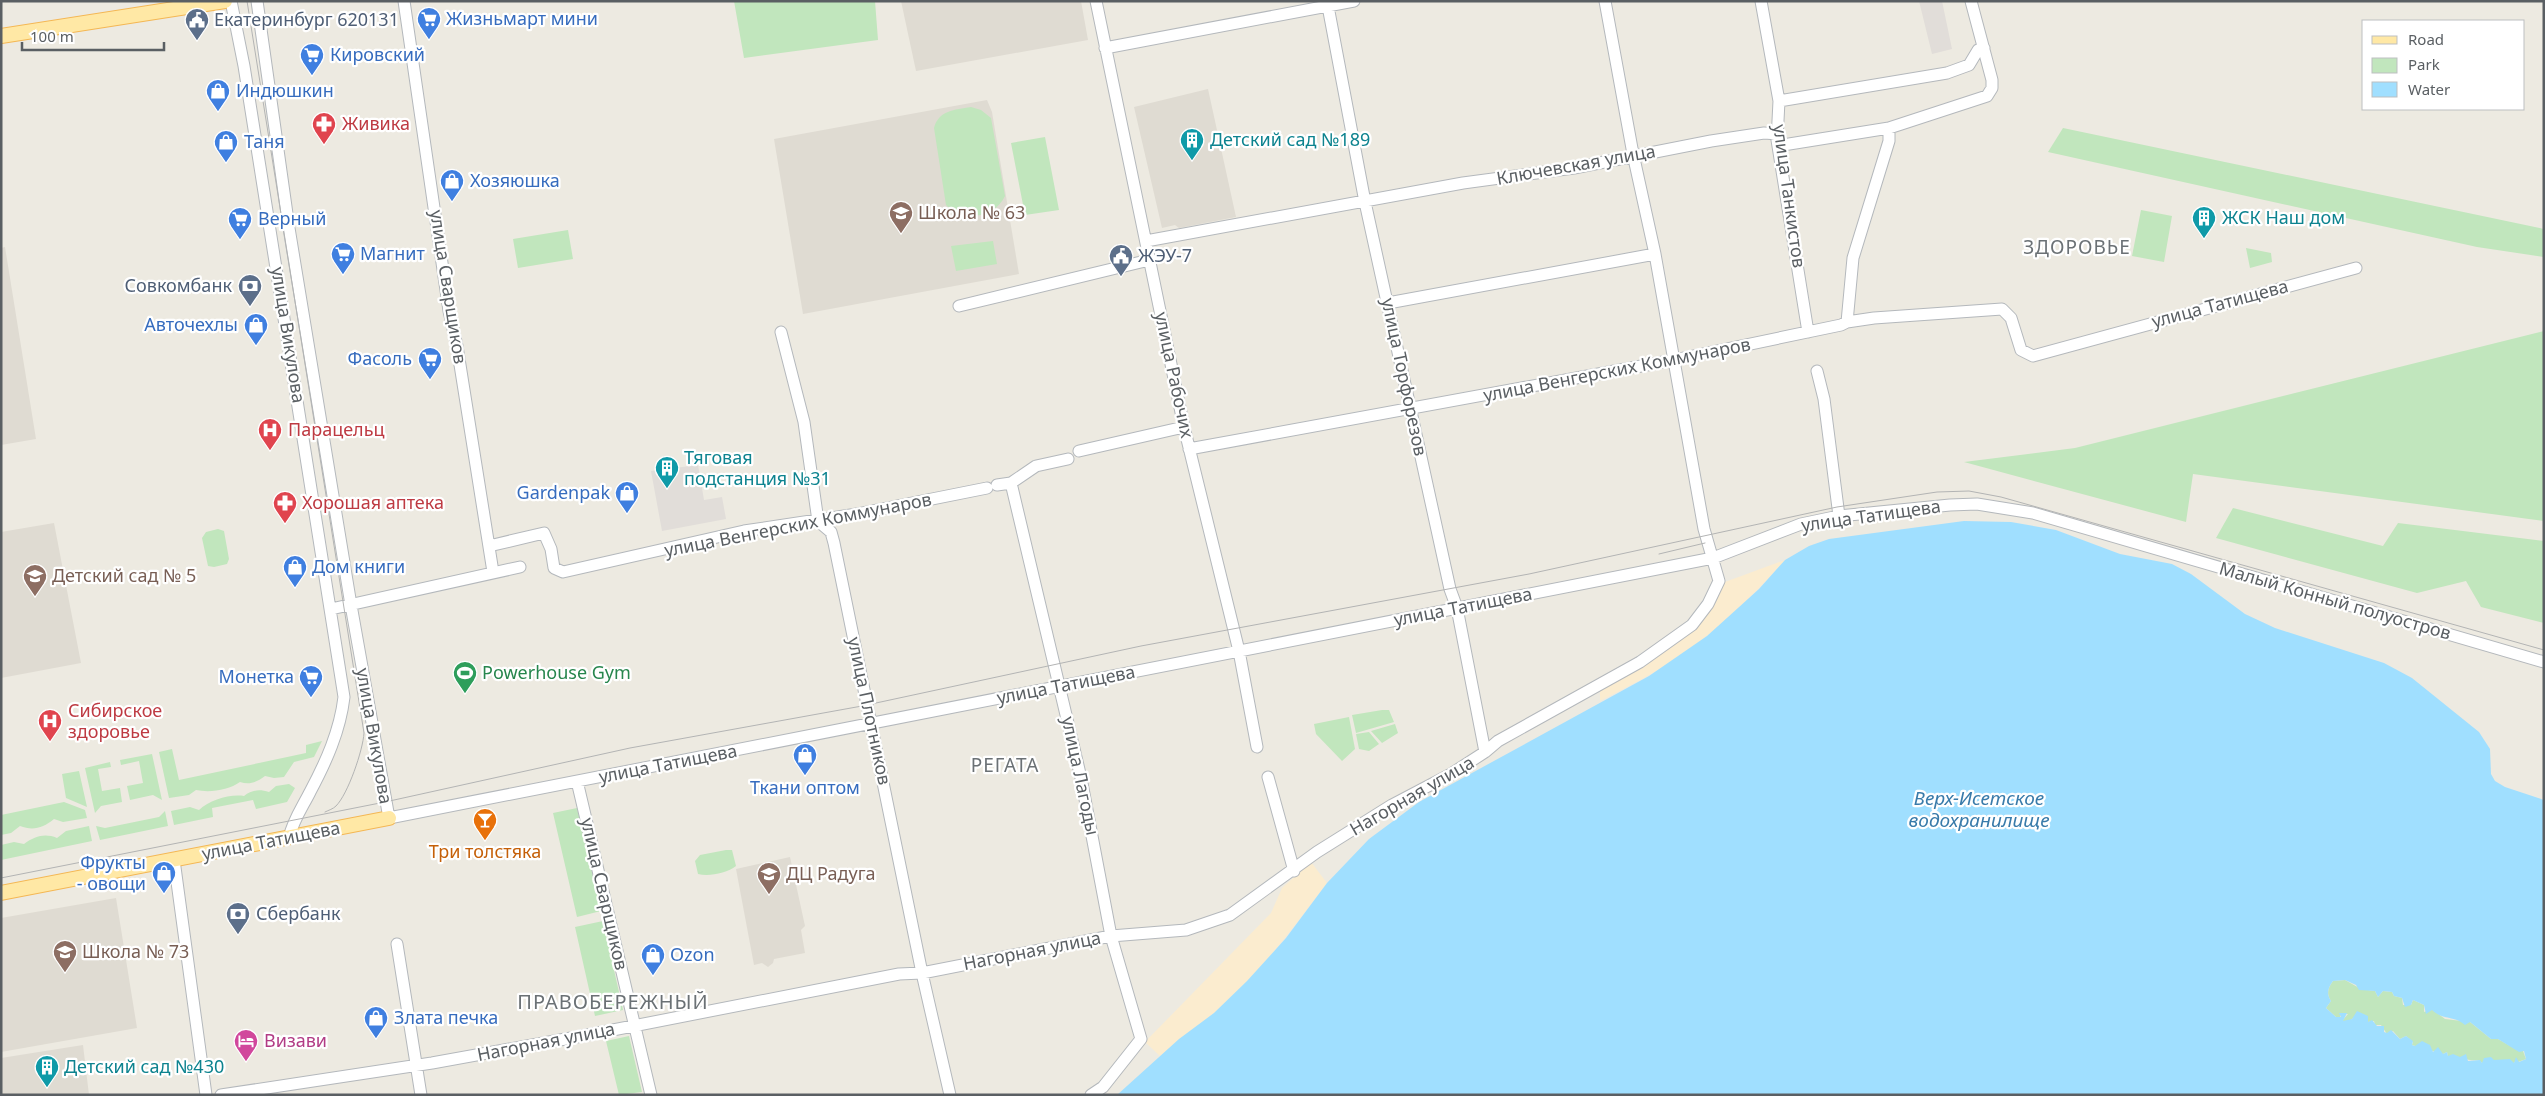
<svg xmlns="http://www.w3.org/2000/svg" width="2545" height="1096" viewBox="0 0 2545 1096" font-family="'Noto Sans',sans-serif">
<rect width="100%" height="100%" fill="#edeae1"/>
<path fill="#e1ddd9" d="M1919 1H1942L1952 49 1932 54Z
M698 465 704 500 722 497 726 519 662 531 651 471Z"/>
<path fill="#dfdbd2" d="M901 1H1081L1088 40 916 71Z
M1208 89 1236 217 1179 228 1175 225 1162 228 1134 107Z
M987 100 992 112 1019 274 803 314 774 139Z
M5 247 36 439 1 445V248Z
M54 523 81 663 1 678V532Z
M790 857 805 926 801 930 805 953 774 959 773 963 768 967 762 963 754 965 736 869Z
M116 898 137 1028 1 1052V918Z
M83 1045 89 1095H1V1058Z"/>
<path fill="#c1e6bd" d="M734 1H875L878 40 744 58Z
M971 107 981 110 991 118 1005 196C995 218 963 223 946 205L934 128C939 110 954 110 971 107Z
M2063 128 2544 229V257L2477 247 2048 152Z
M1045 137 1059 210 1025 215 1011 143Z
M2141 210 2172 216 2164 262 2132 256Z
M568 230 573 259 518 268 513 239Z
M993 241 997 264 956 271 951 246Z
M2246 248 2271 253 2272 262 2250 268Z
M2544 331V521L2193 474 2186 522 1964 462 2075 448Z
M2233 508 2383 546 2398 523 2544 541V623L2481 607 2466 581 2417 593 2216 538Z
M218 529 224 531 229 559 227 564 214 567 208 566 202 538 206 532Z
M1382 710H1389L1394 722 1356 733 1352 715Z
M1349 717 1355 749 1342 761 1316 734 1314 724Z
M1395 724 1398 733 1382 743 1371 731Z
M1369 732 1379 744 1369 751 1359 749 1356 734Z
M322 741 314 757 294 762 284 777 274 778 265 776C257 782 250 785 240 782 229 790 210 793 196 790L189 795 169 798 159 752 172 749 179 780 306 753V745Z
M152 754 162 800 153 795 130 800 127 786 143 783 139 761 121 765 120 760Z
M110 762 111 767 98 769 102 791 120 788 122 802 101 806 95 813 85 768Z
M79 771 87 807 66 798 62 774Z
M289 784 295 788 287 802 256 809 253 800 212 808 213 817 174 825 171 811 190 807 199 810C210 800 229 794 244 796 252 790 259 789 269 792L276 786Z
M64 802 85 810 87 818 63 822 54 819C43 828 33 831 20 826L11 833 1 835V815Z
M577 808 601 911 577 917 553 813Z
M165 811 168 826 100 840 96 826 105 828 159 817Z
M89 826 92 841 1 860V845L14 842 24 844C35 836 45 833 57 838L66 831Z
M726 850H732L736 866C727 873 709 877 698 874L695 861 700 855Z
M603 921 623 1010 595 1016 575 927Z
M2345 980 2361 989 2375 991 2378 997 2383 991 2392 992 2394 996 2402 998 2403 1005H2411L2413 1000 2424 1005V1012L2432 1009 2445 1019 2470 1022 2491 1039H2498L2519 1051H2523L2526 1059 2518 1062 2516 1060 2514 1063 2494 1060 2482 1063 2479 1060C2467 1062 2461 1055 2448 1056L2447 1052 2443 1054 2412 1045 2413 1042 2406 1036 2400 1039 2393 1031 2387 1034 2381 1025H2375L2374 1021 2368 1022 2355 1017 2349 1021H2342L2348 1014H2341L2340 1018 2336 1017 2326 1008 2331 1001C2326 993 2328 988 2333 981Z
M629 1036 642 1092 619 1095 606 1041Z"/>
<path fill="#fbeccf" d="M1785 560C1754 595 1719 629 1680 656 1655 673 1627 687 1600 701V687L1649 663 1700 624 1725 582Z
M1311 862 1327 883C1292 929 1258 976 1214 1013 1196 1028 1177 1041 1160 1056L1145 1042 1271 913 1282 888Z"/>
<path fill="#a0dfff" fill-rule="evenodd" d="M1964 521 2011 522 2056 530 2120 554 2172 564 2191 574 2245 614 2275 628 2384 663 2412 678 2479 732 2490 749 2491 774 2495 781 2505 787 2544 800V1095H1117L1179 1039 1214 1013 1247 981 1286 938 1327 883 1369 839 1419 802 1649 676 1707 636 1759 589 1785 560 1809 546 1829 539ZM2345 980 2356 985 2359 990 2375 991 2378 997 2383 991 2392 992 2394 996 2402 998 2405 1007 2411 1005 2413 1000 2424 1005 2426 1014 2432 1010C2444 1021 2454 1015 2465 1025L2470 1022 2491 1039H2498L2519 1052 2524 1051 2526 1059 2519 1062 2516 1057 2514 1063 2510 1059 2494 1060 2491 1057 2484 1058 2482 1063 2480 1060 2468 1061 2466 1054 2460 1057 2453 1054 2448 1056 2447 1052 2443 1054 2438 1047 2433 1052 2430 1045 2422 1041 2415 1046 2412 1045 2413 1041 2406 1036 2400 1039 2391 1030 2387 1033 2384 1032V1026H2377L2372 1020 2368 1022V1016L2357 1011 2352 1019 2343 1021 2347 1013H2339L2341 1017H2336L2326 1008 2331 1001C2326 993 2328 988 2333 981Z"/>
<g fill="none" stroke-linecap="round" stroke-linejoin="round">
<g stroke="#b4b8bc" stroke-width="13">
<path id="minor" d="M231 1 244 66 344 697C340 731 326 762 310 792 302 808 293 820 289 838
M257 1 289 228 351 605 389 818 1713 558 1801 524 1839 516 1950 505 1977 504 2033 513 2544 662
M404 1 449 311 457 346 493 572
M1096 1 1184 427 1239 651 1257 747
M1327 1 1365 202 1450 589 1457 608 1485 752
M1761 1 1779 101 1777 140 1808 332
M1105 48 1354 1
M1779 101 1947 73 1969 65 1978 50 1984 48
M1146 241 1463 183 1574 168 1711 141 1764 133 1778 134 1783 145 1889 128 1987 96 1992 88V80L1971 1
M1388 303 1655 254
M959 306 1141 262 1150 258
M1847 322 1853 258 1889 141V128
M781 332 804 422 818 521 831 532 834 543 922 973 950 1095
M1817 371 1824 399 1839 516
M1189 449 1674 360 1841 325 1847 322 1874 318 2002 309 2011 318 2021 350 2033 356 2356 268
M1079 451 1184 427
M1011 483 1081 778 1111 936 1141 1039 1103 1087 1091 1095
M997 485 1011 483 1036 466 1068 459
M489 546 544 533 551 549 554 568 563 572 744 531 857 514 987 488
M331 609 520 567
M1268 777 1294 871
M577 781 651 1095
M174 860 206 1095
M397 944 421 1095
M221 1095 432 1063 582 1036 899 974 922 973 1111 936 1186 930 1230 915 1317 852 1392 805 1451 774 1485 752 1498 741 1640 662 1692 625 1708 604 1719 581 1704 529 1655 254 1633 154 1605 1"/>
</g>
<g stroke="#f4b754" stroke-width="16">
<path id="major" d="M1 36 225 1
M1 893 389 818"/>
</g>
<use href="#minor" stroke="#fff" stroke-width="11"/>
<use href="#major" stroke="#ffe8a5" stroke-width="14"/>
<path stroke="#b3b4b4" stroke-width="1" d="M247 1 364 733C363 750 348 794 336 806 333 809 329 810 325 812
M1659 554 1705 543
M1 878 385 802 630 748 862 706 1141 646 1529 574 1837 507 1937 492 1969 491 2001 497 2544 650"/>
</g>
<defs>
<g id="supermarket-pin" transform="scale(1.25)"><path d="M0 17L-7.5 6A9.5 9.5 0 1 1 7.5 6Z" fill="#3f7fe0" stroke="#fff"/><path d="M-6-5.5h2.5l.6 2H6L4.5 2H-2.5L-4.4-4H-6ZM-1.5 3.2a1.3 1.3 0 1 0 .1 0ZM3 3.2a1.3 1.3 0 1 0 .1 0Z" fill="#fff"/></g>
<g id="civic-pin" transform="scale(1.25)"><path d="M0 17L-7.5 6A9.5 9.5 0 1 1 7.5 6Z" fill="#5c6f8a" stroke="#fff"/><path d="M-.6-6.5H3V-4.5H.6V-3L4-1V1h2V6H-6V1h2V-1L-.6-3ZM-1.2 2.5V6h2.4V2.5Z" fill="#fff"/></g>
<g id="shop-pin" transform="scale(1.25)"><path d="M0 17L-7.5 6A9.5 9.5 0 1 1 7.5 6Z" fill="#3f7fe0" stroke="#fff"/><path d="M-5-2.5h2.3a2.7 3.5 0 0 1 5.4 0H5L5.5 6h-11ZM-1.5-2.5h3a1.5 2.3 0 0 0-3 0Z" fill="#fff"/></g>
<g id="pharmacy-pin" transform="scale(1.25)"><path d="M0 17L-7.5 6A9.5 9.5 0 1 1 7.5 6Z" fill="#e0444e" stroke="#fff"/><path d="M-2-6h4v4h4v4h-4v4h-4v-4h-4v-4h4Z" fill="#fff"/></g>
<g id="building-pin" transform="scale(1.25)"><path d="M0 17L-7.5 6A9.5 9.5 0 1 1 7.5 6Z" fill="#0f9aa8" stroke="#fff"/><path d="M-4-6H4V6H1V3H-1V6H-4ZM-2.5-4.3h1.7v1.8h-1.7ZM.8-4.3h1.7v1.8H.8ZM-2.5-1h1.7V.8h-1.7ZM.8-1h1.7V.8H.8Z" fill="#fff"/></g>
<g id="school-pin" transform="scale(1.25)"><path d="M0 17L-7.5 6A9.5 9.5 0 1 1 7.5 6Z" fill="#8d6e63" stroke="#fff"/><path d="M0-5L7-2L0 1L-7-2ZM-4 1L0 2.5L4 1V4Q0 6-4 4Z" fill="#fff"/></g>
<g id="bank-pin" transform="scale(1.25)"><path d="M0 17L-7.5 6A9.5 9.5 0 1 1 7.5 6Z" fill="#5c6f8a" stroke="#fff"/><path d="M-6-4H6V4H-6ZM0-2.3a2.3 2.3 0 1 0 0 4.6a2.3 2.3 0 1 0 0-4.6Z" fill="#fff"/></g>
<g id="hospital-pin" transform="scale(1.25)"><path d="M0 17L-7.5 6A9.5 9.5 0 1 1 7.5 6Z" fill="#e0444e" stroke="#fff"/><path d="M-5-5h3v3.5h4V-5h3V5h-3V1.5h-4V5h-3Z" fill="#fff"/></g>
<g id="stadium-pin" transform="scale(1.25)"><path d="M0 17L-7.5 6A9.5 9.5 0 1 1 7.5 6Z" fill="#2e9e5b" stroke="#fff"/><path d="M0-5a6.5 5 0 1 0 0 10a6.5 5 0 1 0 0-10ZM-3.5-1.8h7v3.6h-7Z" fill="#fff"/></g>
<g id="bar-pin" transform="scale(1.25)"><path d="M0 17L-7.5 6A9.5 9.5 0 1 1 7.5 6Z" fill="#e8710a" stroke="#fff"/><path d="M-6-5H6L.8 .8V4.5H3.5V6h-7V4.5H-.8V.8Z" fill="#fff"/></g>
<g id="hotel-pin" transform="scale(1.25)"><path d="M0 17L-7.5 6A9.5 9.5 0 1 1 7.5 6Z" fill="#d1479c" stroke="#fff"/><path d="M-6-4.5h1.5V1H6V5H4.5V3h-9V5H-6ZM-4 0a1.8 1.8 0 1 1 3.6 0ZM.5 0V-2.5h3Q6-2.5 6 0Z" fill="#fff"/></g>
</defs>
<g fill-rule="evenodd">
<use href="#supermarket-pin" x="429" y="19"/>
<use href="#civic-pin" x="197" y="20"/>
<use href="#supermarket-pin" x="312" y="55"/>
<use href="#shop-pin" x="218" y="91"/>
<use href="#pharmacy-pin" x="324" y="124"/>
<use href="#building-pin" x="1192" y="140"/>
<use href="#shop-pin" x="226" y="142"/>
<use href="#shop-pin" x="452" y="181"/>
<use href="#school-pin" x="901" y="213"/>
<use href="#building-pin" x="2204" y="218"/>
<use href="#supermarket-pin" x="240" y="219"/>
<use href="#supermarket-pin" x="343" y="254"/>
<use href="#civic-pin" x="1121" y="256"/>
<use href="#bank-pin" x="250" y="286"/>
<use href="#shop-pin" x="256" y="325"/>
<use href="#supermarket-pin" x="430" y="359"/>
<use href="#hospital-pin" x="270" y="430"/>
<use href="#building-pin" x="667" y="468"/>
<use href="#shop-pin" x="627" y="493"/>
<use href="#pharmacy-pin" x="285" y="503"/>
<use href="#shop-pin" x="295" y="567"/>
<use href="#school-pin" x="35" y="576"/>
<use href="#stadium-pin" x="465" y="673"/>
<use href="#supermarket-pin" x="311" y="677"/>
<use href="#hospital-pin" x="50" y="721"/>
<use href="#shop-pin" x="805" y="755"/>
<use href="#bar-pin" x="485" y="820"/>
<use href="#shop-pin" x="164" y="873"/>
<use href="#school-pin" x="769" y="874"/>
<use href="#bank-pin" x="238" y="914"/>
<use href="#school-pin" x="65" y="952"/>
<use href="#shop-pin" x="653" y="955"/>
<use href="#shop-pin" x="376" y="1018"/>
<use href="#hotel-pin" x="246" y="1041"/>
<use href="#building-pin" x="47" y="1067"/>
</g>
<g text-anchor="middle" stroke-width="4.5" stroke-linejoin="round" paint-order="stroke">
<g font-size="18" fill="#366cbe" stroke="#fff" text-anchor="start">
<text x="446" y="25">Жизньмарт мини</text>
<text x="330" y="61">Кировский</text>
<text x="236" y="97">Индюшкин</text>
<text x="244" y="148">Таня</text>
<text x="470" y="187">Хозяюшка</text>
<text x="258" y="225">Верный</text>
<text x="360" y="260">Магнит</text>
<text x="238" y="331" text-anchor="end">Авточехлы</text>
<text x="412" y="365" text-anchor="end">Фасоль</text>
<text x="610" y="499" text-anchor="end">Gardenpak</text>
<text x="312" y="573">Дом книги</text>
<text x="294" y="683" text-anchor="end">Монетка</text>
<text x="805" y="794" text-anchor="middle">Ткани оптом</text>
<text x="146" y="869" text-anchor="end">Фрукты<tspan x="146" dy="21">- овощи</tspan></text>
<text x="670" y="961">Ozon</text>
<text x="394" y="1024">Злата печка</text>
</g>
<g font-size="18" fill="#4e5e75" stroke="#fff" text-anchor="start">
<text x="214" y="26">Екатеринбург 620131</text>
<text x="1138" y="262">ЖЭУ-7</text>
<text x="232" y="292" text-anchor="end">Совкомбанк</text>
<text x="256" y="920">Сбербанк</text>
</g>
<g font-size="18" fill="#be3a42" stroke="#fff" text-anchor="start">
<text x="342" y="130">Живика</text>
<text x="288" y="436">Парацельц</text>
<text x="302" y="509">Хорошая аптека</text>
<text x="68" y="717">Сибирское<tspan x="68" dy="21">здоровье</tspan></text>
</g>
<g font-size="18" fill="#0d838f" stroke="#fff" text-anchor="start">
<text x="1210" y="146">Детский сад №189</text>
<text x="2222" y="224">ЖСК Наш дом</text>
<text x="684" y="464">Тяговая<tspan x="684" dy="21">подстанция №31</tspan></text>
<text x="64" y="1073">Детский сад №430</text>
</g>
<g font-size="18" fill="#5a5f63" stroke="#fff">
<text transform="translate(1576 165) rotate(-10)" y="6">Ключевская улица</text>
<text transform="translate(1789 196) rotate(82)" y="6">улица Танкистов</text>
<text transform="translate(448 287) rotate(81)" y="6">улица Сварщиков</text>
<text transform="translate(2220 304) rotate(-15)" y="6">улица Татищева</text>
<text transform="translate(288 335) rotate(81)" y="6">улица Викулова</text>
<text transform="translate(1617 370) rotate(-11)" y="6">улица Венгерских Коммунаров</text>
<text transform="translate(1174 375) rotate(78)" y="6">улица Рабочих</text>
<text transform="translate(1404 377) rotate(78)" y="6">улица Торфорезов</text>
<text transform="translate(1871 516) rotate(-8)" y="6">улица Татищева</text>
<text transform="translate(798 525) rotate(-11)" y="6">улица Венгерских Коммунаров</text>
<text transform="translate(2335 601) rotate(16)" y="6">Малый Конный полуостров</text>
<text transform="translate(1463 607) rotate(-11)" y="6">улица Татищева</text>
<text transform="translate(1066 685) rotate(-11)" y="6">улица Татищева</text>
<text transform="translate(869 711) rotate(78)" y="6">улица Плотников</text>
<text transform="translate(374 736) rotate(80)" y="6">улица Викулова</text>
<text transform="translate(668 764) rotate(-11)" y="6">улица Татищева</text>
<text transform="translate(1080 776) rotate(78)" y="6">улица Лагоды</text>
<text transform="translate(1412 796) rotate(-30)" y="6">Нагорная улица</text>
<text transform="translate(271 841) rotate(-11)" y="6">улица Татищева</text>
<text transform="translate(604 894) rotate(77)" y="6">улица Сварщиков</text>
<text transform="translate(1032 951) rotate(-11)" y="6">Нагорная улица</text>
<text transform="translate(546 1042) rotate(-11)" y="6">Нагорная улица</text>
</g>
<g font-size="18" fill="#785e54" stroke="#fff" text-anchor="start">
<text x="918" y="219">Школа № 63</text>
<text x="52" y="582">Детский сад № 5</text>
<text x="786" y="880">ДЦ Радуга</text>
<text x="82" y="958">Школа № 73</text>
</g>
<g font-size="18" fill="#27864d" stroke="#fff" text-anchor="start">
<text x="482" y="679">Powerhouse Gym</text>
</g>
<g font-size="18" fill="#c56008" stroke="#fff">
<text x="485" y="858">Три толстяка</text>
</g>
<g font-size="18" fill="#b23c85" stroke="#fff" text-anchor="start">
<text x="264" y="1047">Визави</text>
</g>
<g font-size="19" letter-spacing="1" fill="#6b7175" stroke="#fff">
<text x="2077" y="254">ЗДОРОВЬЕ</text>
<text x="1005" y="772">РЕГАТА</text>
</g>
<g font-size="19" font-style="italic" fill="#397baa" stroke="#fff">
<text x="1979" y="805">Верх-Исетское<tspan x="1979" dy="22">водохранилище</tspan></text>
</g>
<g font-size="20" letter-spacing="1" fill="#6b7175" stroke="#fff">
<text x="613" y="1009">ПРАВОБЕРЕЖНЫЙ</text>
</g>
</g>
<rect width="2545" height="1096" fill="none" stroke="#5a5f63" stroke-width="5"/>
<rect x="2362" y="20" width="162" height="90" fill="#ffffff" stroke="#bdbfc1"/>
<rect x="2372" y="36" width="25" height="8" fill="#ffe8a5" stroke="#bdbfc1"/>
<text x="2408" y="45" font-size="15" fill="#5a5f63">Road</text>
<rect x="2372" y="58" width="25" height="15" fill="#c1e6bd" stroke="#bdbfc1"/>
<text x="2408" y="70" font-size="15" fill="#5a5f63">Park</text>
<rect x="2372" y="82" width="25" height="15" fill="#a0dfff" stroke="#bdbfc1"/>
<text x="2408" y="95" font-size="15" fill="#5a5f63">Water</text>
<path d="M22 42v8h142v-8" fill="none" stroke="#5a5f63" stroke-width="2.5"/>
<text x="30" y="42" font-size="15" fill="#5a5f63" stroke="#ffffff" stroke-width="4" paint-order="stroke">100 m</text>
</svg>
